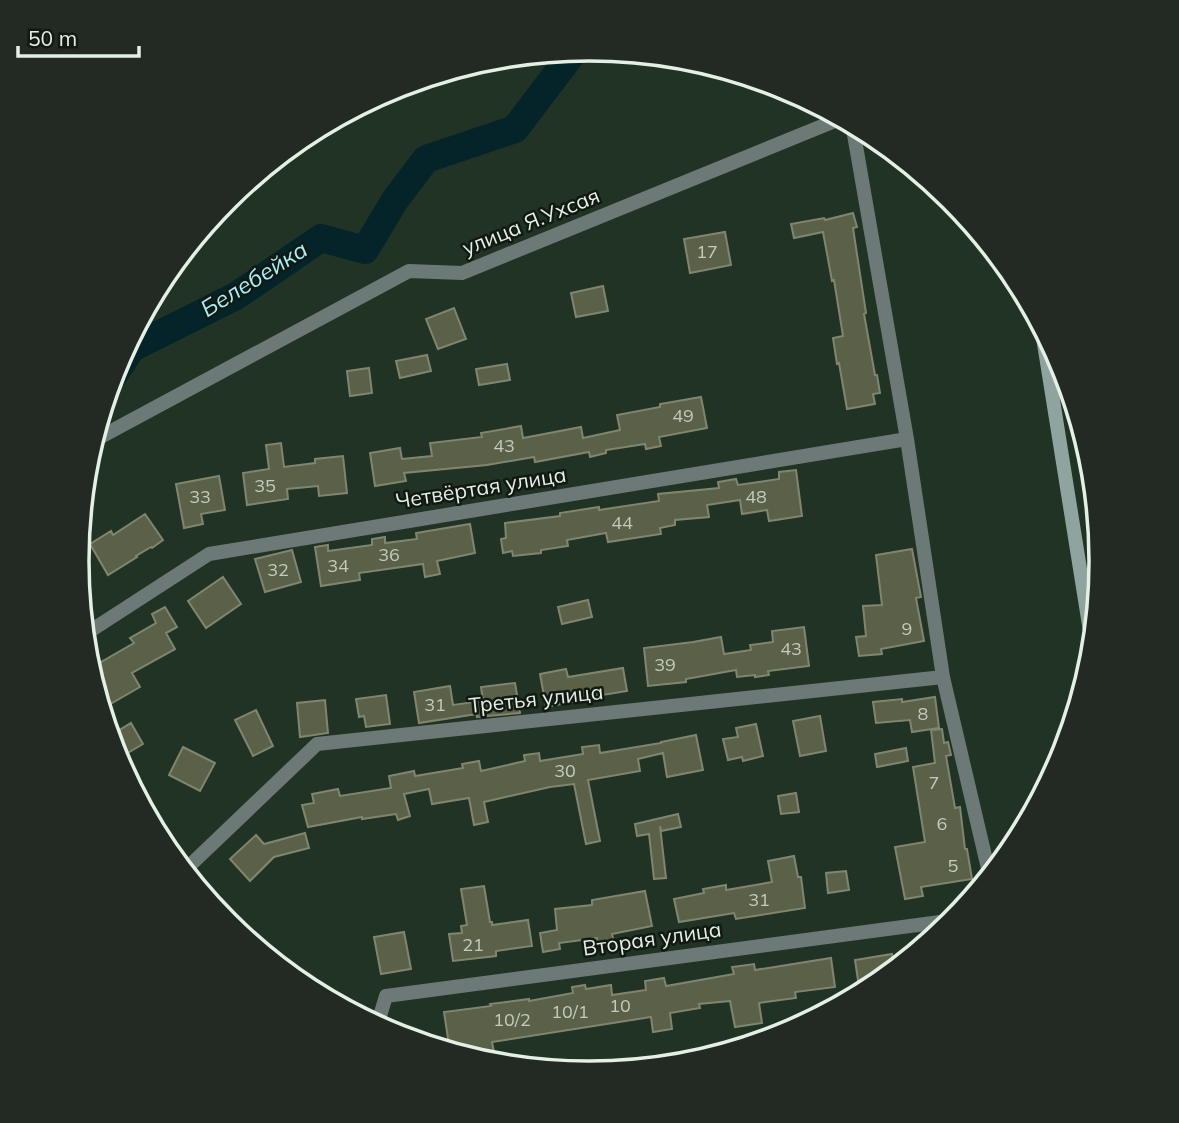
<svg xmlns="http://www.w3.org/2000/svg" width="1179" height="1123" viewBox="0 0 1179 1123" font-family="Mulish,sans-serif">
<rect width="100%" height="100%" fill="#213324"/>
<g fill="none" stroke-linecap="round" stroke-linejoin="round">
<path stroke="#052429" stroke-width="28" d="M113 376 132 348 236 296 321 238 365 250 395 200 426 159 515 129 575 50"/>
</g>
<path fill="#5b6149" stroke="#80866e" stroke-width="2" d="M853 213 857 227 853 228 866 313 864 314 875 375H877L880 393 873 394 875 404 847 409 839 363 837 364 833 338 843 336 834 280 832 281 823 232 794 238 791 224 824 218 825 220Z
M725 232 731 265 690 273 684 239Z
M603 286 608 311 576 317 571 293Z
M454 308 466 339 438 349 426 319Z
M427 355 431 371 400 378 396 361Z
M507 364 510 380 479 385 476 369Z
M369 368 372 393 350 396 347 371Z
M701 397 707 428 659 437 661 446 646 449 645 444 606 450V453L590 457 589 452 535 462 534 457 487 465 404 473 406 481 375 486 370 453 400 448 402 459 432 456 430 443 482 437 481 433 521 426 523 438 581 427 583 438 620 430 617 415 660 407V404Z
M281 443 284 467 315 463V459L343 456 347 493 319 496 318 486 287 489 288 499 247 505 243 473 269 469 266 445Z
M796 470 802 516 769 521 767 510 742 514 740 500 707 505 709 517 675 520V525L660 528 661 534 608 542 606 533 567 540 568 546 541 550V553L513 556 512 551 503 553 501 539 506 538 505 523 560 516V513L599 507V510L659 501 658 494 719 488 718 482 736 479 738 485 779 479V472Z
M219 476 225 510 201 514 203 524 184 528 176 484Z
M145 514 163 540 152 548 151 547 136 556 137 557 108 575 90 544 111 531 113 535Z
M470 524 475 553 437 561 440 574 425 577 423 564 359 573 360 580 321 586 315 547 328 545V551L372 545V539L385 537V543L417 539 416 533Z
M912 549 921 597 916 598 924 641 881 649 882 654 859 656 856 637 866 636 863 606 882 605 876 555Z
M292 550 301 582 265 592 255 559Z
M223 577 241 604 206 628 188 601Z
M588 600 592 617 562 624 558 607Z
M165 607 177 627 166 633 175 649 132 673 140 687 107 706 93 683 89 669 134 643 130 638 156 623 152 614Z
M804 627 809 666 768 671 769 675 755 677V675L737 677 736 670 686 679V682L648 686 644 648 693 642 721 637 724 654 751 650 750 645 773 642 772 631Z
M623 668 627 691 572 700V702L546 707 540 674 566 669 568 677Z
M515 683 520 713 477 717V714L419 723 414 692 450 686 453 705 483 701 481 687Z
M386 695 390 724 366 727 364 716 359 717 356 699Z
M935 697 939 728 912 732 910 720 876 723 873 702 902 699V702Z
M325 700 328 733 300 737 297 703Z
M256 710 273 746 253 756 235 720Z
M820 716 826 751 800 756 793 721Z
M131 723 143 744 126 754 113 734Z
M756 724 763 756 743 761 742 757 728 760 723 739 738 737 736 728Z
M942 729 944 743 948 742 951 755 946 756 955 808 960 807 965 849H967L972 879 921 887 923 896 905 899 895 847 925 842 913 767 935 763 931 730Z
M696 735 703 770 667 777 663 753 638 759 640 771 588 780 600 841 586 844 574 784 550 787 484 802 488 822 474 825 469 798 432 804 429 789 404 794 410 816 398 820 396 814 362 819V817L308 827 302 805 314 803 312 794 338 789 340 796 391 788 389 776 414 771 415 776 463 768 462 764 479 761 481 771 525 761 524 755 539 753 540 761 583 754 582 747 599 745 600 753 661 743V742Z
M183 747 215 763 200 791 169 775Z
M906 748 908 761 877 767 875 754Z
M796 793 799 812 781 814 778 796Z
M678 814 681 827 661 831 660 826 666 878 654 879 649 834 637 836 635 824Z
M305 833 309 848 274 857 250 881 230 859 256 835 264 844Z
M794 856 798 877H801L805 908 736 919 734 913 679 922 674 899 704 893 703 889 726 885V890L772 882 768 861Z
M846 871 849 890 828 893 826 873Z
M484 886 490 922H492V925L528 920 532 946 496 951V956L453 961 449 934 462 933 461 926 467 925 461 889Z
M645 891 652 926 612 934 614 943 598 946 597 938 559 943 560 949 543 952 540 933 557 930 555 909 592 905V900Z
M404 932 411 969 381 974 374 937Z
M892 954 895 971 879 984 859 987 855 960Z
M831 958 835 987 795 992 796 998 759 1003 762 1023 735 1027 730 1001 699 1004 700 1008 670 1013 672 1029 653 1032 651 1017 492 1042 494 1052 462 1056 450 1052 444 1012 491 1006 490 1004 529 999V1001L573 993 572 987 585 985 586 989 611 985 612 995 646 990 645 981 664 978 666 986 734 974 732 967 754 964 755 970Z"/>
<g fill="none" stroke-linecap="round" stroke-linejoin="round">
<path stroke="#6c7976" stroke-width="14" d="M852 123 907 439 943 677 990 877
M93 441 409 271 462 273 842 118
M84 635 209 554 907 439
M184 871 317 744 943 677
M377 1026 386 996 955 920"/>
<path stroke="#8fa49f" stroke-width="14" d="M1041 325 1093 650"/>
</g>
<g text-anchor="middle" stroke-width="5" stroke-linejoin="round" paint-order="stroke">
<g font-size="18" fill="#c2ccbe">
<text x="707" y="258">17</text>
<text x="683" y="422">49</text>
<text x="504" y="452">43</text>
<text x="265" y="492">35</text>
<text x="200" y="503">33</text>
<text x="756" y="503">48</text>
<text x="622" y="529">44</text>
<text x="389" y="561">36</text>
<text x="338" y="572">34</text>
<text x="278" y="576">32</text>
<text x="907" y="635">9</text>
<text x="791" y="655">43</text>
<text x="665" y="671">39</text>
<text x="435" y="711">31</text>
<text x="923" y="720">8</text>
<text x="565" y="777">30</text>
<text x="934" y="789">7</text>
<text x="942" y="830">6</text>
<text x="953" y="872">5</text>
<text x="759" y="906">31</text>
<text x="473" y="951">21</text>
<text x="620" y="1012">10</text>
<text x="570" y="1018">10/1</text>
<text x="512" y="1026">10/2</text>
</g>
<g font-size="21" fill="#e4f0e5" stroke="#111912">
<text transform="translate(531 222) rotate(-22)" y="7">улица Я.Ухсая</text>
<text transform="translate(481 488) rotate(-9)" y="7">Четвёртая улица</text>
<text transform="translate(536 699) rotate(-6)" y="7">Третья улица</text>
<text transform="translate(652 939) rotate(-8)" y="7">Вторая улица</text>
</g>
<g font-size="23" font-style="italic" fill="#a8f0fc" stroke="#111912">
<text transform="translate(254 279) rotate(-32)" y="8">Белебейка</text>
</g>
</g>
<path d="M0 0H1179V1123H0ZM89 561a500 500 0 1 1 1000 0a500 500 0 1 1-1000 0Z" fill="#222a23" fill-rule="evenodd"/>
<path fill="none" stroke="#e4f0e5" stroke-width="3.5" d="M89 561a500 500 0 1 1 1000 0a500 500 0 1 1-1000 0Z"/>
<path d="M18 46v10h121v-10" fill="none" stroke="#e4f0e5" stroke-width="3.5"/>
<text x="28" y="46" font-size="21" fill="#e4f0e5" stroke="#111912" stroke-width="5" paint-order="stroke">50 m</text>
</svg>
